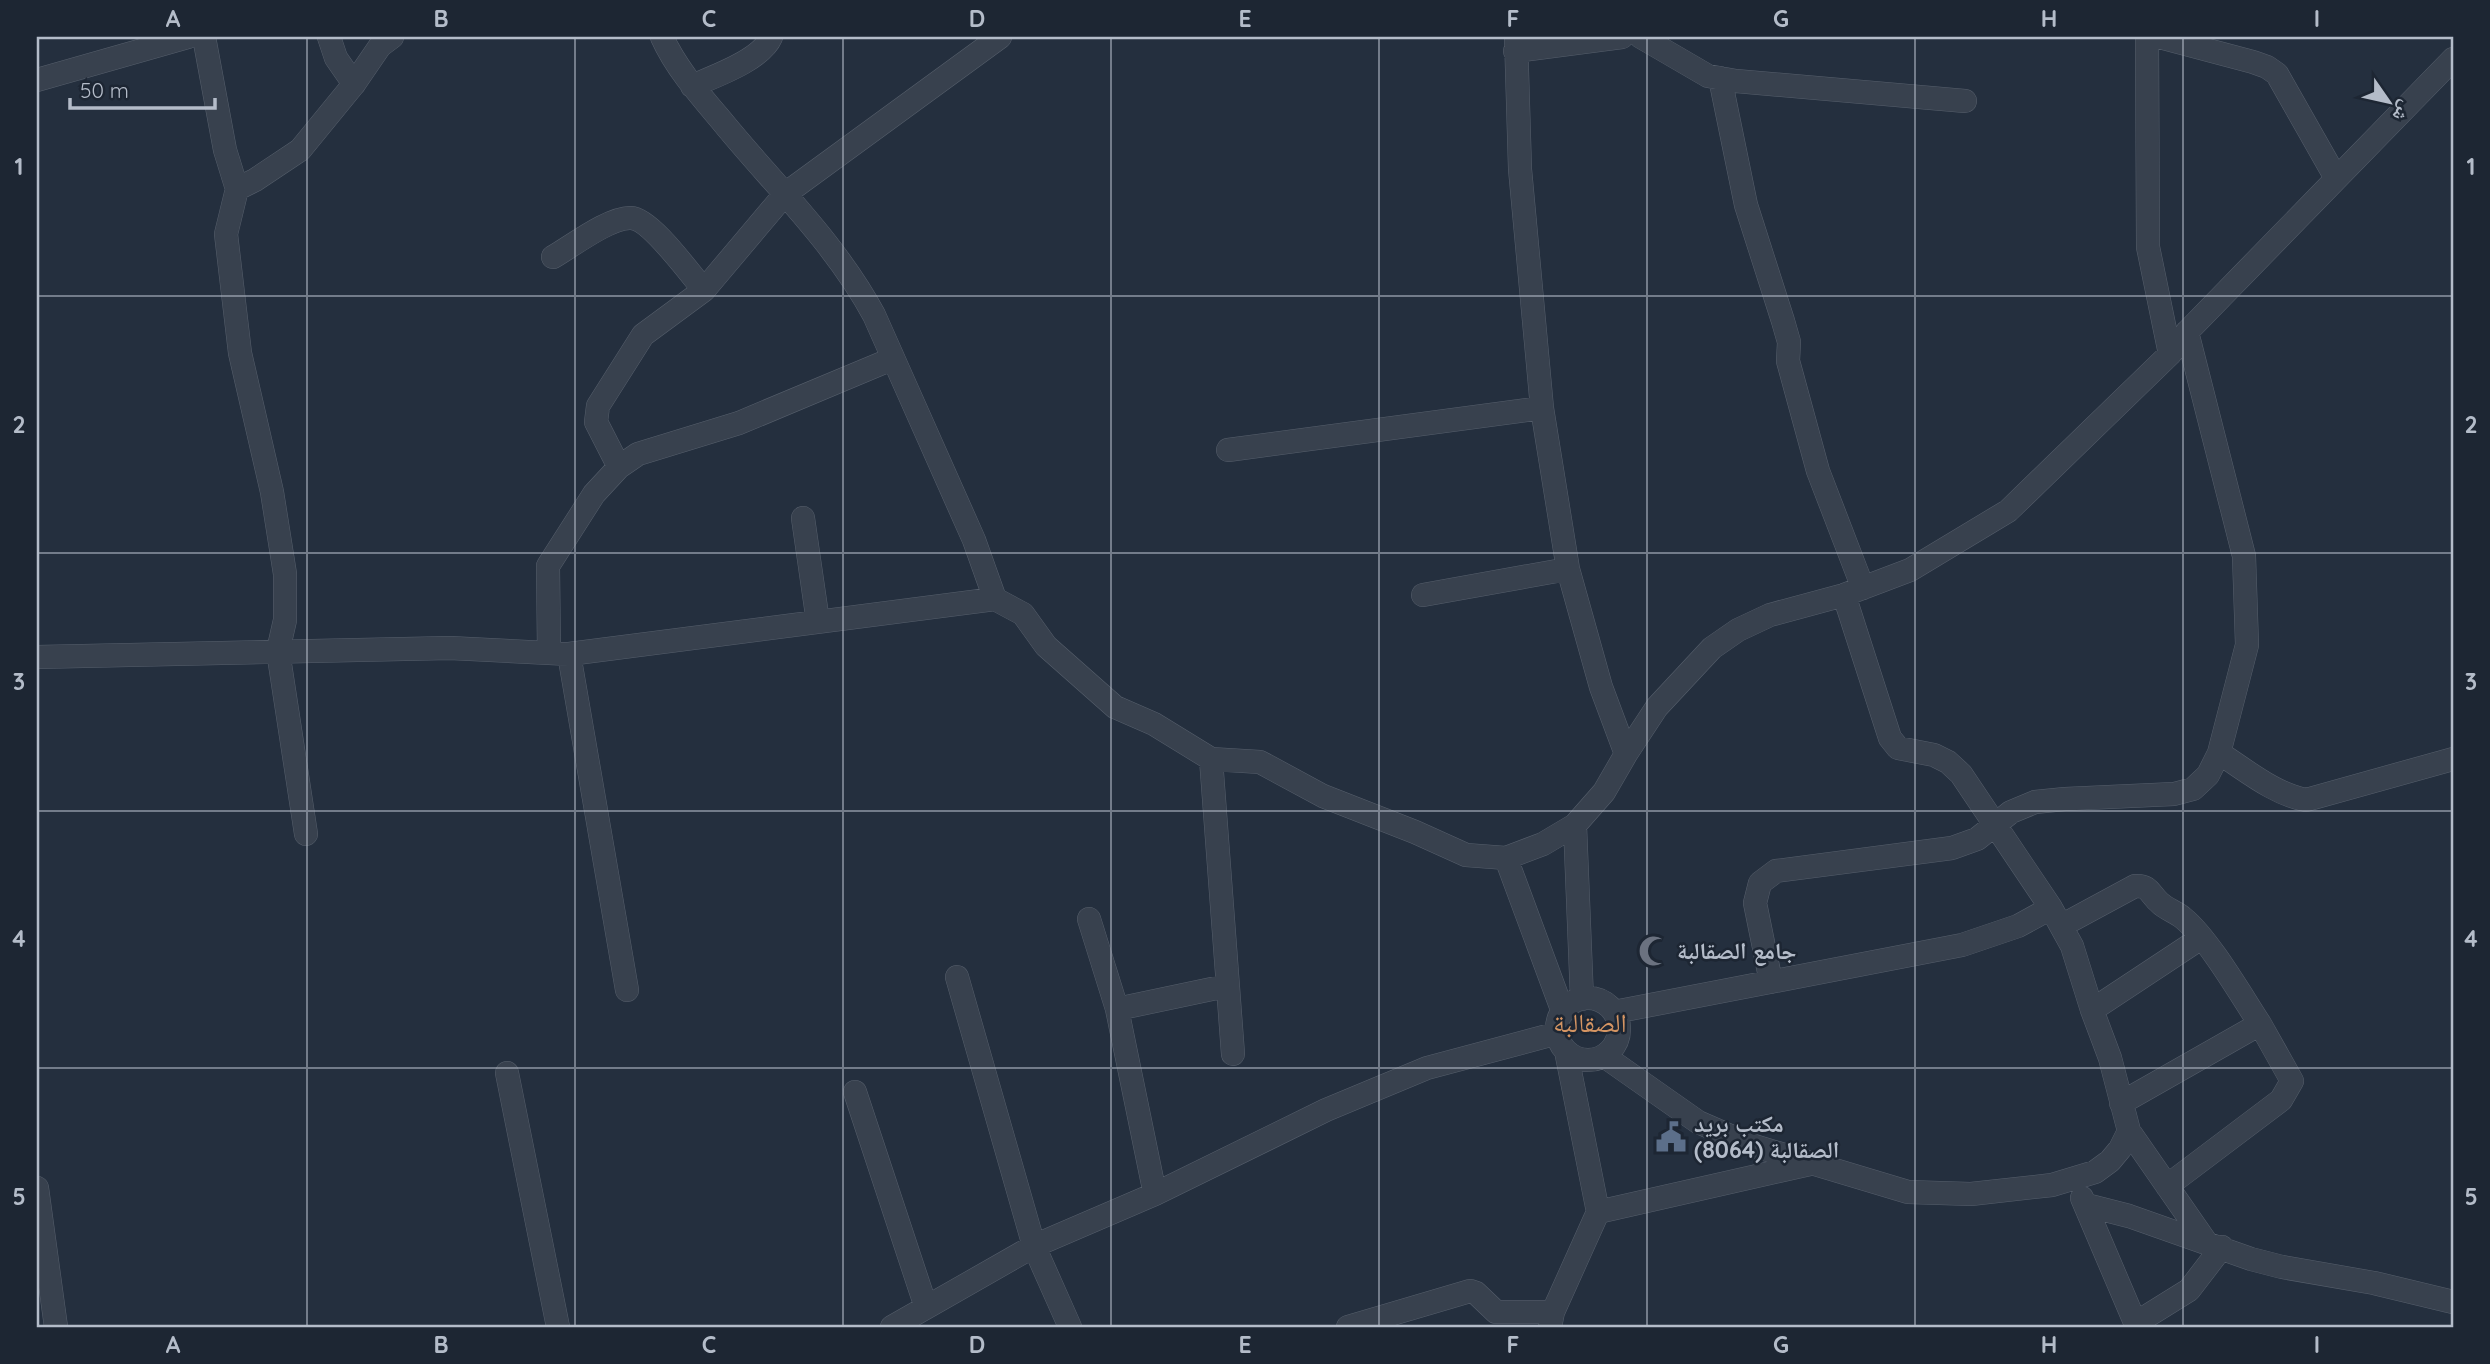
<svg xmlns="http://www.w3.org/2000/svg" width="2490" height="1364" viewBox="0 0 2490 1364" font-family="Quicksand,'Noto Naskh Arabic',sans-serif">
<rect width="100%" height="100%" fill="#242f3e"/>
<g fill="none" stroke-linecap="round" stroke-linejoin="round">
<g stroke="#565f6c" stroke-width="24">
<path id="minor" d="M204 37 225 150 237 189 255 180 300 150 354 84 380 46 392 37
M329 37 336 58 354 84
M662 37C676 68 699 94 721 120 773 184 834 241 874 315L974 540 995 599 1023 614 1046 646 1115 707 1154 724 1211 759 1260 762 1323 796 1415 832 1466 855 1506 858 1543 844 1575 825 1604 792 1626 754 1657 707 1712 648 1738 630 1770 615 1844 595 1910 570 2008 511 2170 354 2187 332 2453 59
M1516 37 1520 169 1542 408 1568 569 1601 687 1626 754
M1641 37 1708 76 1736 81 1965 101
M2147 37 2148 247 2170 354
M2159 37 2253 62 2267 67 2277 74 2336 178
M1515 51 1622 37
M1720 78 1746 205 1783 321 1789 342 1788 361 1818 471 1863 588
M37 80 188 37
M692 86C715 76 761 60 771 37
M237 189 226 234 240 353 272 492 285 574V620L278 651 306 834
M553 257C572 246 610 217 631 218 651 219 690 274 704 290
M1228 450 1542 408
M619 467 596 422 598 406 643 335 704 290 785 194 1000 37
M803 518 818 622
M1423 595 1568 569
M1844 595 1890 738 1898 748 1934 755 1948 762 1961 774 2051 908 2072 946 2092 1010 2110 1058 2129 1131 2206 1242
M549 652 548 566 594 494 619 467 638 454 739 423 892 359
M569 654 627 990
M37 657 450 648 569 654 995 599
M2219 753C2246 770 2274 794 2306 800L2453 759
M1211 759 1233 1054
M1575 825 1582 999
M1506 858 1563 1012
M1089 919 1117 1009 1155 1194
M2061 926 2135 886C2150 885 2150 895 2160 903 2166 909 2176 912 2183 918 2208 938 2241 995 2260 1024L2121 1103
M957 977 1034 1246 1070 1327
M1771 982 1755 903 1760 883 1776 871 1952 848 1977 839 2011 812 2035 802 2065 799 2174 794 2193 789 2208 775 2219 753 2247 645 2244 556 2187 332
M1557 1029a31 31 0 1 1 62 0a31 31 0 1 1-62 0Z
M1117 1009 1226 986
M2092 1010 2201 938
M1614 1012 1962 945 2018 926 2051 908
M1604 1056 1698 1122 1751 1145 1908 1192 1971 1194 2052 1185 2095 1172 2110 1161 2120 1149 2129 1131
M507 1073 558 1327
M855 1092 926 1307
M2167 1186 2281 1100 2292 1081 2260 1024
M37 1188 56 1327
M2082 1198 2137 1327
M2086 1205 2129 1216 2251 1259 2282 1267 2374 1283 2453 1302
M1598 1212 1810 1164
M2136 1323 2189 1290 2222 1247
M892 1327 1034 1246 1155 1194 1326 1110 1427 1068 1558 1033
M1348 1327 1470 1291 1476 1293 1496 1312H1553
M1550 1327 1553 1312 1598 1212 1566 1051"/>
</g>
<use href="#minor" stroke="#38414e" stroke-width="23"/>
</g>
<path fill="none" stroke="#b4bcc9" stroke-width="2" stroke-opacity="0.55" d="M307 37V1327M575 37V1327M843 37V1327M1111 37V1327M1379 37V1327M1647 37V1327M1915 37V1327M2183 37V1327M37 296H2453M37 553H2453M37 811H2453M37 1068H2453"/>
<defs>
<g id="mosque-bare" transform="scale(2.415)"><path d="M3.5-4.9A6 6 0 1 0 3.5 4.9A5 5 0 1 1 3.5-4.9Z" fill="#6b7280" stroke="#1d2633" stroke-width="2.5" paint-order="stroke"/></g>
<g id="civic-bare" transform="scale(2.415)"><path d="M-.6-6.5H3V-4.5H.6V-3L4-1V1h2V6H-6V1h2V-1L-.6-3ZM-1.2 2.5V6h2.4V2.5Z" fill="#5c6f8a" stroke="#1d2633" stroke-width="2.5" paint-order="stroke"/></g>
</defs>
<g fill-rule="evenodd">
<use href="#mosque-bare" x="1654" y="951"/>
<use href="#civic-bare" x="1671" y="1137"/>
</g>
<g text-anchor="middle" stroke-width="5" stroke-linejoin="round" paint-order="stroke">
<g font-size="23" font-weight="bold" fill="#b4bcc9" stroke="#1d2633" text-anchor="start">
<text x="1677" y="959">جامع الصقالبة</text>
<text x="1694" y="1132">مكتب بريد<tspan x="1694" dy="26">الصقالبة (8064)</tspan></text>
</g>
<g font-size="26" fill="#d59563" stroke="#1d2633">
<text x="1590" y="1032">الصقالبة</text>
</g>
</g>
<rect width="2490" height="1364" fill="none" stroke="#1d2633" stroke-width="77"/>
<g transform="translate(2389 102) rotate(124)" stroke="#1d2633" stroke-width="5" paint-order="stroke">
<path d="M0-5L12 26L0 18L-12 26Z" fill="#b4bcc9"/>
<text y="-10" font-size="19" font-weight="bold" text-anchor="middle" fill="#b4bcc9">ش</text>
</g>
<path d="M70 98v10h145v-10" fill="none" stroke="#b4bcc9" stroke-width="3.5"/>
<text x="80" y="98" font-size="21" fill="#b4bcc9" stroke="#1d2633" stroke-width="5" paint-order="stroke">50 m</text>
<rect x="38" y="38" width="2414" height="1288" fill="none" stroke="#b4bcc9" stroke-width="2.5"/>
<g font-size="23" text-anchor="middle" font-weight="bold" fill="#b4bcc9">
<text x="173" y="27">A</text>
<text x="441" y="27">B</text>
<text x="709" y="27">C</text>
<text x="977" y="27">D</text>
<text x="1245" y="27">E</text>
<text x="1513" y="27">F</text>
<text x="1781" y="27">G</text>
<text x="2049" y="27">H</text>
<text x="2317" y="27">I</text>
<text x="19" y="175">1</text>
<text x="2471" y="175">1</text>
<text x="19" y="433">2</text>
<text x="2471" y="433">2</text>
<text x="19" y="690">3</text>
<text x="2471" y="690">3</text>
<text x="19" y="947">4</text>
<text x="2471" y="947">4</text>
<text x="19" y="1205">5</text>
<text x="2471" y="1205">5</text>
<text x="173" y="1353">A</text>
<text x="441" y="1353">B</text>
<text x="709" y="1353">C</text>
<text x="977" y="1353">D</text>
<text x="1245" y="1353">E</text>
<text x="1513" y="1353">F</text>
<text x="1781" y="1353">G</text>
<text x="2049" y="1353">H</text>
<text x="2317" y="1353">I</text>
</g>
</svg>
